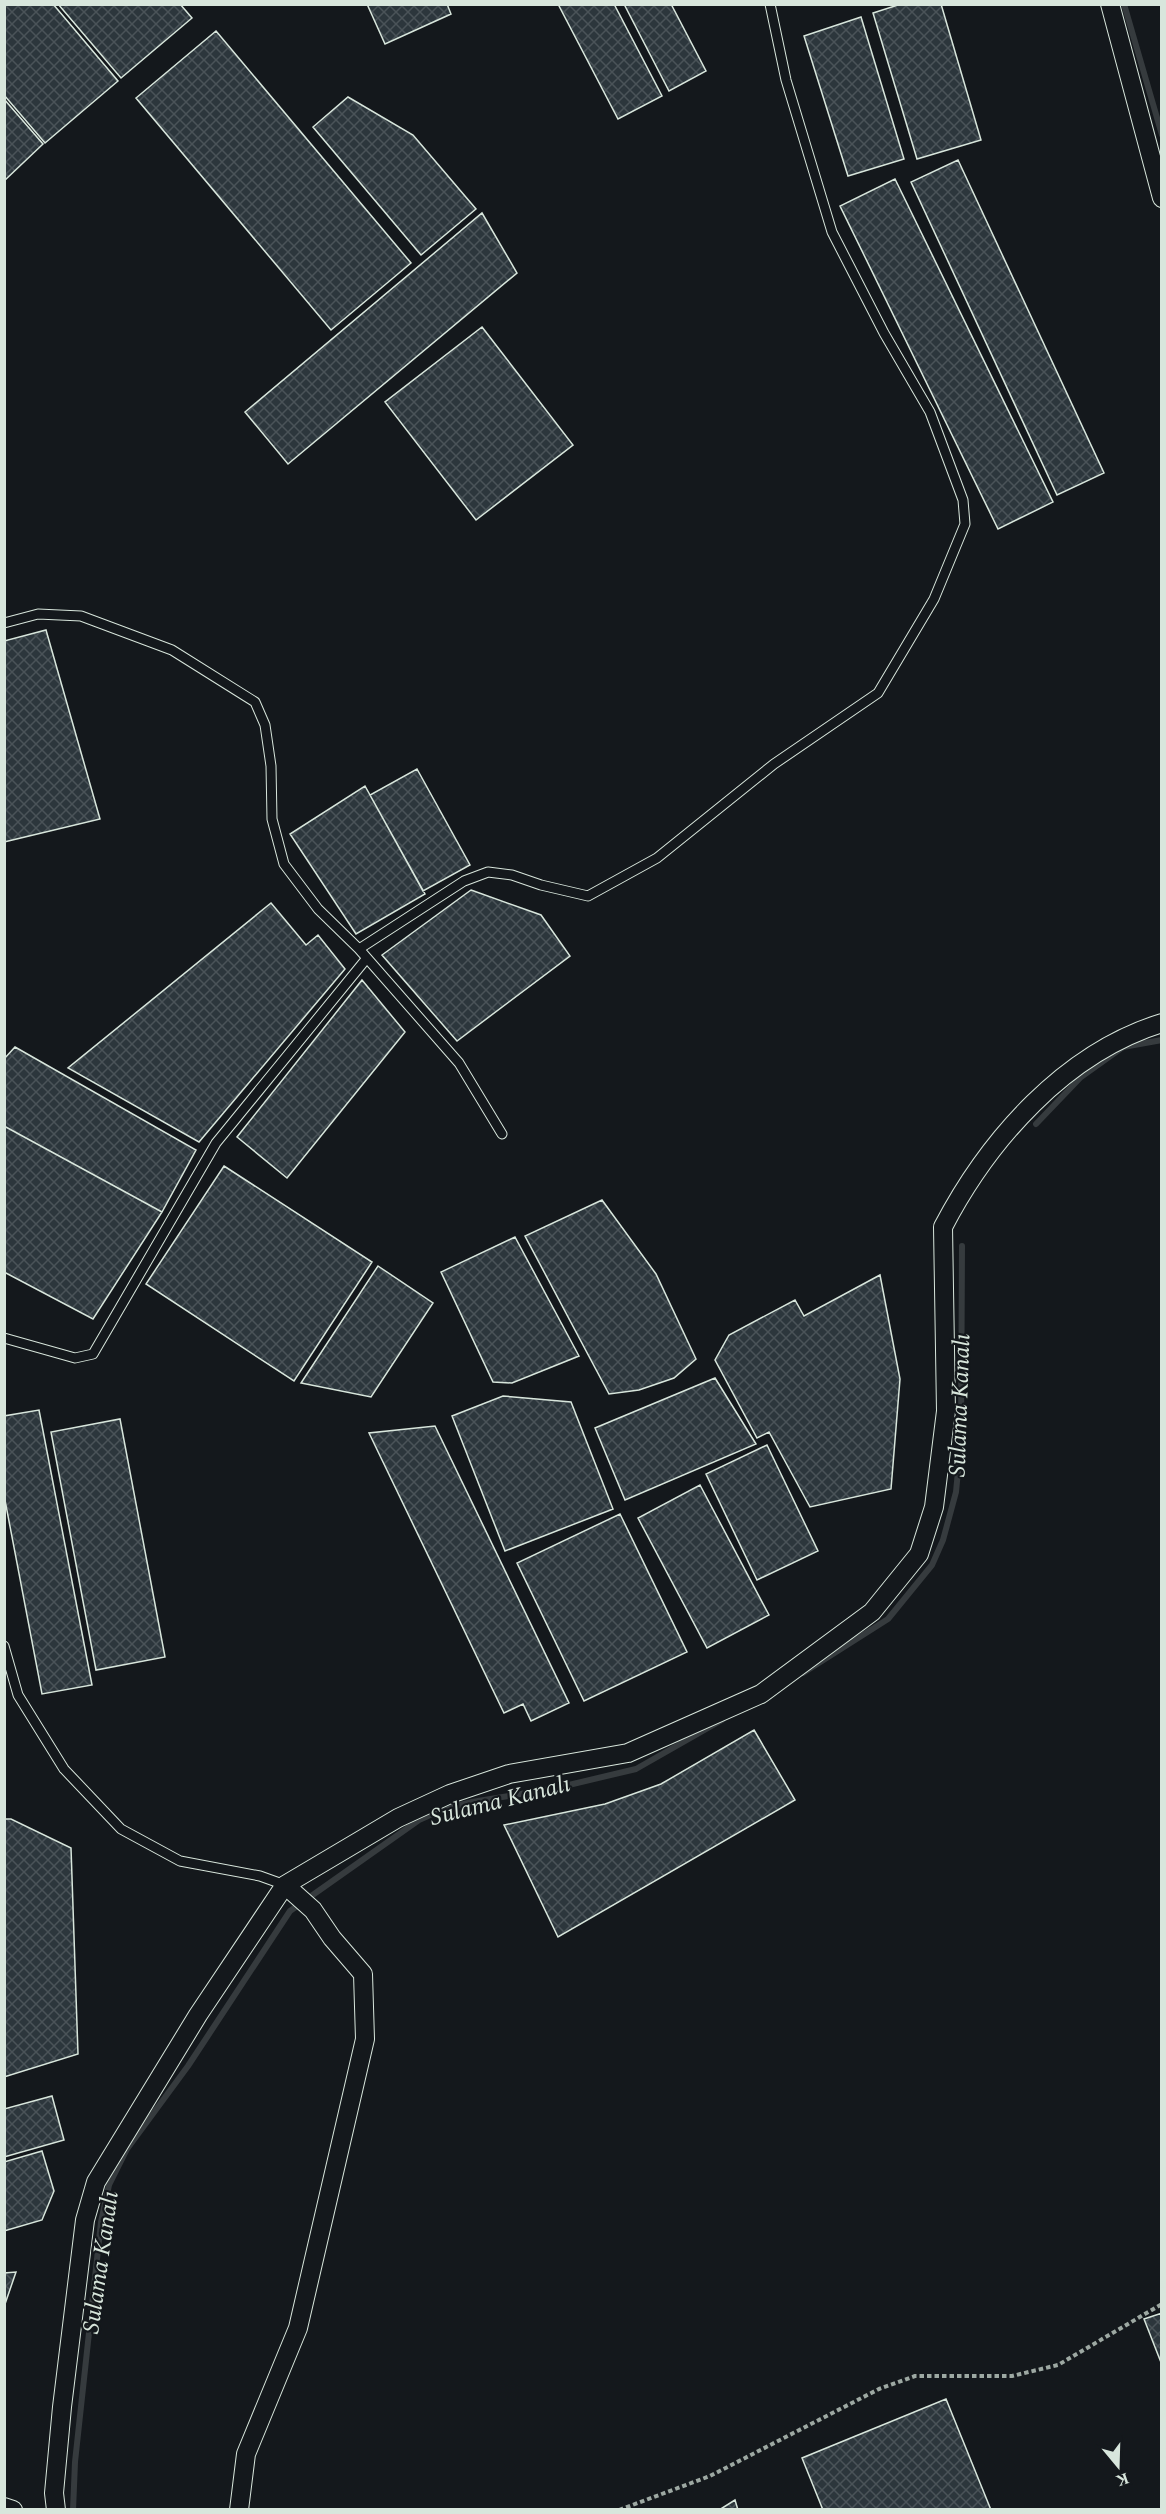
<svg xmlns="http://www.w3.org/2000/svg" width="1166" height="2514" viewBox="0 0 1166 2514" font-family="Spectral,serif">
<defs>
<pattern id="building-cross-hatch" width="8" height="8" patternUnits="userSpaceOnUse" patternTransform="scale(1.5)"><rect width="8" height="8" fill="#2c363c"/><path d="M0 0l8 8M0 8l8-8" fill="none" stroke="#4a5358"/></pattern>
</defs>
<rect width="100%" height="100%" fill="#14181c"/>
<g fill="none" stroke-linecap="round" stroke-linejoin="round">
<path stroke="#363b3e" stroke-width="6" d="M1124 4 1162 135
M1036 1124 1081 1077 1123 1047 1162 1040
M803 1673 888 1619 932 1565 943 1540 956 1492 961 1440 962 1246
M73 2510 75 2462 101 2222 109 2185 127 2149 188 2066 290 1911 419 1820 444 1809 472 1802 556 1788 636 1769 722 1720"/>
</g>
<path fill="url(#building-cross-hatch)" stroke="#d8e6dc" stroke-width="1.5" d="M4 4H53L118 81 45 143 4 95Z
M58 4H180L192 18 121 78Z
M367 4H447L451 14 385 44Z
M558 4H614L662 96 618 119Z
M624 4H671L706 71 669 91Z
M901 4H941L981 140 917 159 873 13Z
M861 17 904 159 848 176 804 36Z
M216 31 411 263 331 330 136 98Z
M348 97 413 135 476 209 421 255 313 127Z
M4 99 43 144 4 181Z
M958 160 1104 473 1057 495 911 182Z
M895 179 1053 502 998 529 840 206Z
M482 213 517 273 288 464 245 412Z
M482 327 573 445 476 520 385 402Z
M46 630 100 819 4 842V641Z
M417 769 470 865 423 891 370 795Z
M365 786 425 894 356 934 290 834Z
M471 890 541 915 570 956 457 1041 382 955Z
M271 903 306 945 318 935 345 969 199 1142 68 1068Z
M362 980 405 1032 287 1178 237 1137Z
M15 1047 196 1150 162 1212 4 1126V1059Z
M4 1126 162 1212 93 1319 4 1272Z
M224 1166 372 1262 294 1381 146 1284Z
M602 1200 656 1274 696 1359 674 1378 639 1390 609 1394 525 1236Z
M515 1237 579 1356 512 1383 493 1382 441 1272Z
M378 1266 433 1303 371 1397 301 1383Z
M880 1275 900 1379 891 1489 810 1507 769 1432 757 1438 715 1360 729 1335 795 1300 804 1316Z
M715 1378 756 1444 625 1500 595 1428Z
M503 1396 571 1402 613 1509 505 1551 452 1416Z
M39 1410 92 1685 42 1694 4 1495V1416Z
M120 1419 165 1657 96 1670 51 1432Z
M435 1426 569 1703 531 1721 523 1704 504 1713 369 1433Z
M767 1445 818 1551 757 1580 706 1474Z
M700 1485 769 1615 707 1648 638 1518Z
M620 1514 687 1652 584 1701 517 1563Z
M754 1730 795 1800 558 1937 504 1825 605 1804 661 1784Z
M4 1819H11L71 1848 78 2054 4 2077Z
M52 2096 64 2140 4 2157V2109Z
M42 2151 54 2191 42 2220 4 2231V2162Z
M16 2272 4 2307V2273Z
M1162 2313V2365L1144 2319Z
M946 2399 991 2510H823L802 2458Z
M735 2500 738 2510H719Z"/>
<g fill="none" stroke-linecap="round" stroke-linejoin="round">
<g stroke="#d8e6dc" stroke-width="11">
<path id="service" d="M4 623 38 614 81 616 172 650 255 702 265 725 271 766 272 819 284 864 318 909 359 949 459 1063 502 1134
M359 949 464 881 488 872 512 875 541 885 588 896 657 858 774 764 878 693 934 599 965 524 963 500 930 412 884 333 832 232 786 80 770 4
M4 1338 75 1358 93 1354 216 1143 367 958
M4 1646 18 1695 64 1769 121 1829 180 1861 260 1876 285 1885"/>
</g>
<g stroke="#d8e6dc" stroke-width="20">
<path id="minor" d="M1110 4 1162 198
M4 2507 13 2510
M56 2510 54 2493 62 2407 85 2220 96 2182 198 2015 285 1885 398 1818 450 1794 509 1774 628 1753 761 1694 872 1612 919 1554 934 1507 946 1411 943 1227C989 1139 1065 1053 1162 1023
M239 2510 246 2454 298 2328 365 2039 363 1974 332 1938 313 1910 285 1885"/>
</g>
<path stroke="#9da8a2" stroke-width="4" stroke-dasharray="4.5 3" stroke-linecap="butt" d="M619 2510 710 2476 879 2389 915 2376H1012L1058 2365 1162 2304"/>
<use href="#service" stroke="#14181c" stroke-width="9"/>
<use href="#minor" stroke="#14181c" stroke-width="18"/>
</g>
<g text-anchor="middle" stroke-width="4.5" stroke-linejoin="round" paint-order="stroke">
<g font-size="24" font-style="italic" fill="#d8e6dc" stroke="#14181c">
<text transform="translate(959 1405) rotate(-88)" y="8">Sulama Kanalı</text>
<text transform="translate(500 1800) rotate(-14)" y="8">Sulama Kanalı</text>
<text transform="translate(100 2262) rotate(-82)" y="8">Sulama Kanalı</text>
</g>
</g>
<rect width="1166" height="2514" fill="none" stroke="#d8e6dc" stroke-width="12"/>
<g transform="translate(1118 2466) rotate(161)" stroke="#14181c" stroke-width="4.5" paint-order="stroke">
<path d="M0-4.5L10 22L0 15L-10 22Z" fill="#d8e6dc"/>
<text y="-9" font-size="16" font-weight="bold" text-anchor="middle" fill="#d8e6dc">K</text>
</g>
</svg>
